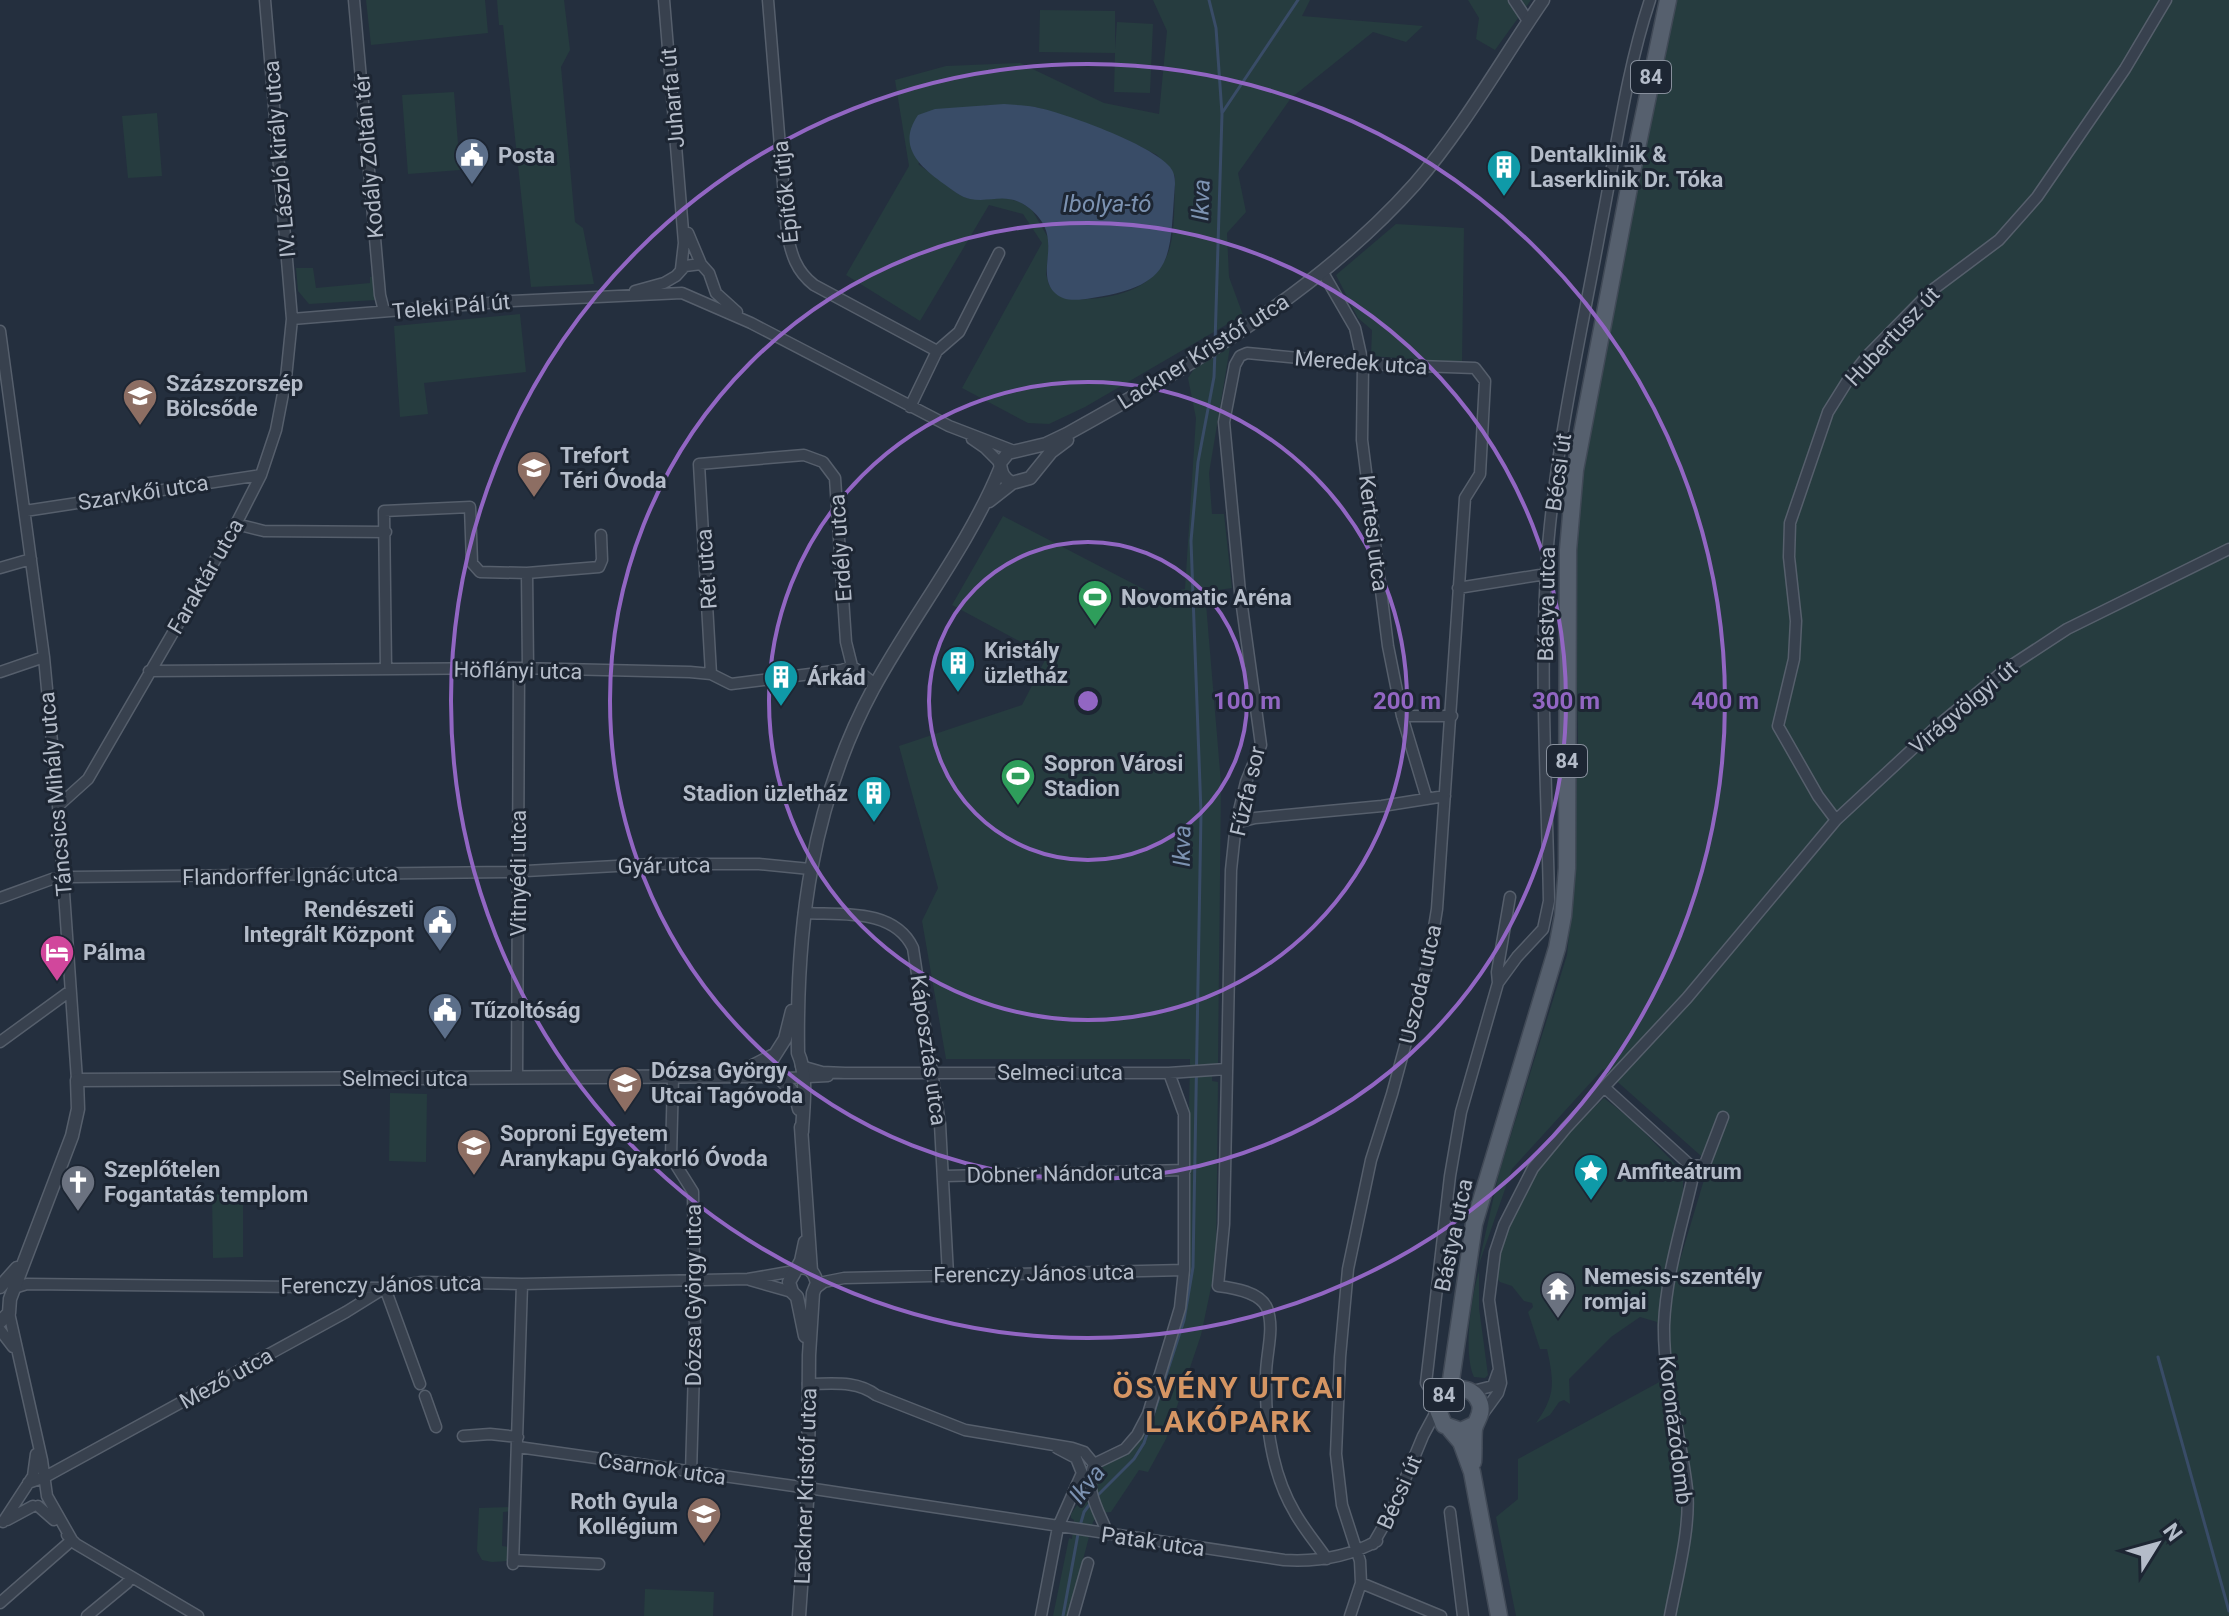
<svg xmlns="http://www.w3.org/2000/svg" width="2229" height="1616" viewBox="0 0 2229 1616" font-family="Roboto,sans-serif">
<rect width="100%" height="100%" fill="#242f3e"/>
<path fill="#263c3f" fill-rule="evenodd" d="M366 0H485L488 33 371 45Z
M497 0H564L570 50 561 67 575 222 583 228 594 284 531 287 503 25H499Z
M1153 0H1310L1302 16 1423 26 1406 42 1373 32 1291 98 1238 173 1246 212 1227 233 1229 277 1243 315 1085 407 1049 424 1028 423 962 388 1042 243 1023 214 989 205 920 321 846 275 909 166 895 80 946 66 1020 63 1104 103 1159 114 1167 31ZM985 105 1035 107 1059 114 1125 139 1157 155 1175 176V184C1174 204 1175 228 1170 247 1157 293 1107 301 1066 299L1049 285 1046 274 1050 241 1032 210 1020 202 1004 197 970 199 960 195 918 164Z
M1468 0H1531L1495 50 1476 39 1479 18Z
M1675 0H2229V1616H1516L1496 1517 1518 1499V1459L1663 1380 1657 1322 1640 1317 1611 1337 1569 1379 1570 1404 1564 1400 1559 1402 1550 1415 1536 1423C1556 1395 1554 1382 1547 1349H1540L1528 1312 1533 1307 1532 1303 1524 1301 1512 1286 1500 1282 1493 1274C1504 1232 1520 1190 1547 1156 1563 1135 1585 1117 1604 1098L1632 1120 1683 1172V1194L1659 1317 1671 1290 1709 1163 1603 1069 1512 1169 1478 1267 1499 1173 1567 955 1573 893 1578 741 1574 527 1589 417Z
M1040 10 1115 11V49L1117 22 1153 24 1150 93 1114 92 1115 53 1039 52Z
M454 92 460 170 408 174 402 95Z
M157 113 162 176 128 178 122 116Z
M1396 224 1464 228 1462 363 1371 356 1372 330 1358 318 1336 275Z
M296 268H313L316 288 370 283V277L376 276V300L309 304 298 291Z
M520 314 526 372 424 383 428 414 400 417 394 326Z
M1230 347 1209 473 1212 514H1224L1232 588 1205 592 1221 783 1218 1063 1212 1065V1081L1218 1082 1216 1264 1201 1335 1166 1439 1148 1472 1139 1470 1111 1512 1099 1513 1093 1522 1068 1616H1053L1069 1538 1072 1539 1074 1520 1071 1518V1514L1103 1466 1128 1448 1140 1433 1180 1297 1186 1260 1190 1059H946L922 921 938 888 899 746 1022 705 1047 656 952 605 1003 516 1155 595 1185 589 1196 418 1188 378 1194 369Z
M390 1093 427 1094 426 1162 389 1161Z
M243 1193V1257L213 1258 212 1194Z
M1479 1271V1308L1488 1375 1485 1378 1474 1377C1463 1354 1471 1297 1479 1271Z
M511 1507V1511L503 1512 502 1546 510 1547 508 1561 492 1562 482 1560 477 1551 479 1508Z
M645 1589 714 1592 713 1616H644Z"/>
<path fill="#394c67" d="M1004 104C1014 105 1025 105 1035 107 1065 113 1151 144 1170 167 1174 172 1175 177 1175 184 1169 258 1177 285 1092 298 1079 300 1063 303 1053 291 1035 268 1066 237 1029 208 1006 191 993 203 970 199 961 197 952 190 944 184 921 167 896 147 918 115L935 109Z"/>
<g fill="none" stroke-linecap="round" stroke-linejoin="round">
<path stroke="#394c67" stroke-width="3" d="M1209 0 1216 28 1222 114 1215 343
M1222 113 1298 0
M2158 1357 2229 1611
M1097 1496 1134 1459 1144 1443 1184 1320 1193 1267 1201 813 1191 541 1198 462 1214 377 1215 351
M1080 1526 1084 1512 1092 1501
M1063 1616 1078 1534"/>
<g stroke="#565f6c" stroke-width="13">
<path id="minor" d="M354 0 380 295 384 311
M664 0 684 243 681 269
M768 0 787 232C791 254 796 271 814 285L937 351
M1514 0 1528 21
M688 233 701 264 709 273 716 293 737 312
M1322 271 1355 328 1363 364 1362 440 1388 646 1402 716 1427 799
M635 291 664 283 676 276 685 266 701 264
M292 319 512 301 682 293 751 323 949 426 1014 451
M0 331 44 657 58 806 77 1080
M910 407 937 351 959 332 999 253
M972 439 985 448 1000 463
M25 511 261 475
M236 524 264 531 386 532
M0 568 31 559
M527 573 528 669
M1458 588 1546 574
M386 669 384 511 470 507 472 563 480 572 527 573 599 567 602 560 601 535
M149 671 519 668 690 672 711 674 731 684 842 670 852 666 876 685
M0 672 44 657
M711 674 699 464 804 455 823 462 835 478 846 642 852 666
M1402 716H1452
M58 806 88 779 236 524 261 475 276 430 286 378 292 319 265 0
M1836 820 1818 796 1778 726 1794 659 1796 621 1789 557 1790 523 1828 412 1848 380 1868 355 1931 291 1999 240 2037 197 2125 69 2166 0
M1236 823 1255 818 1382 806 1445 796
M0 898 52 879 72 877 507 872 652 864H759L810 869
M804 913C842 915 894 908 913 948L940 1124 948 1275
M1498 983 1497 972 1510 897
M0 1042 70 991
M801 1066 822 1072 845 1073H1169L1226 1069
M673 1077 671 1157 693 1192 695 1334 691 1473
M517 1078 519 668
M788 1078 828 1076
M1604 1087 1691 1166
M945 1176 1185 1170
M750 1280 792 1292
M14 1288 27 1284 385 1288 422 1282 522 1284 748 1279 794 1271
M385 1288 420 1384
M816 1288 824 1282 844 1278 1184 1270
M9 1313 42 1460 47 1496 72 1540
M0 1330 13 1347
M808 1384C832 1384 856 1380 876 1395L965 1430 1072 1448 1084 1452 1094 1464
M1469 1392 1493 1386 1498 1372
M425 1396 436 1427
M1439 1405 1426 1383 1450 1176 1461 1112 1498 983 1517 957 1543 929 1549 901C1547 792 1540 682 1546 573 1553 456 1580 341 1601 226 1616 151 1626 72 1650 0
M1482 1415 1498 1393 1501 1383 1489 1300 1495 1252 1504 1225 1533 1168 1566 1128 1687 998 1836 820 1935 728 2006 669 2067 629 2229 549
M463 1436 490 1434 518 1437
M518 1447 808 1488 1284 1560C1316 1562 1348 1557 1377 1541
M28 1483 45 1477 346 1312 383 1289
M38 1506 54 1520
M1450 1512 1463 1616
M7 1520 33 1506
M3 1522 33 1476 36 1454
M1108 1534C1098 1509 1084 1490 1094 1464L1125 1449 1137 1435 1148 1414 1180 1308 1184 1270V1114L1169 1073
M67 1535 76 1544 198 1616
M1373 1544 1391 1513 1423 1436 1438 1408
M1327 1559C1316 1543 1304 1529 1295 1513 1271 1473 1265 1421 1266 1375 1266 1353 1275 1329 1267 1308 1260 1292 1234 1288 1218 1286L1224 1224 1231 870 1236 823 1246 782 1261 745 1240 592 1224 422 1235 365 1240 356 1247 353 1363 364 1475 368 1485 381 1480 474 1465 498 1437 909 1429 958 1392 1094 1371 1160 1348 1269 1340 1357 1336 1454 1342 1505 1360 1561 1361 1583 1350 1616
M513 1560 599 1564
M513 1564 522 1284
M1361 1583 1441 1616
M0 1603 72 1540
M87 1616 127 1583 130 1577
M1041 1616 1058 1527 1082 1473 1076 1458 1057 1448
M1073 1616 1088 1563
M1670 1616C1677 1578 1691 1527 1687 1489 1681 1434 1663 1381 1664 1325 1666 1276 1681 1229 1692 1181L1691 1166 1705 1164 1723 1117"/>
</g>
<g stroke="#565f6c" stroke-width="15">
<path id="tertiary" d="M1012 483C1003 478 1001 473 1000 463L1008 453 1046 444 1067 434C1191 365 1319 292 1415 184 1464 127 1501 61 1543 0
M989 501 1012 483 1030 478 1051 452 1067 440
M792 1011 785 1039 771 1061C775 1084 794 1081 799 1109
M739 1073 772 1056
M801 1127 811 1271
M802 1132C803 1108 808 1075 798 1053 796 926 812 802 873 689 913 615 968 547 1000 469
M805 1242 801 1261 789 1282 792 1292 797 1297 805 1336
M797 1268C809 1266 814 1271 817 1283L813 1293 809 1355 808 1488 799 1616
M0 1287 17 1268
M0 1322 9 1313 10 1299 72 1136 78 1109 77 1080 776 1076"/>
</g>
<g stroke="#414a57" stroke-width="19">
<path id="primary" d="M1443 1396 1451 1380 1474 1224 1557 948 1563 916 1567 868 1568 550 1575 470 1633 167 1668 0
M1450 1429 1461 1442 1472 1472 1499 1616
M1473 1462C1474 1451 1473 1440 1474 1429 1476 1420 1483 1414 1480 1404 1472 1380 1442 1388 1438 1410L1444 1425 1461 1431 1474 1425"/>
</g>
<use href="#minor" stroke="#38414e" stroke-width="10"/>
<use href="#tertiary" stroke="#38414e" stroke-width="12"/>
<use href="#primary" stroke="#56606e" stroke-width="16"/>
</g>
<g fill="none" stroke="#9266c3" stroke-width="4">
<circle cx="1088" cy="701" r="159"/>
<circle cx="1088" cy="701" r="319"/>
<circle cx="1088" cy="701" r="478"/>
<circle cx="1088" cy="701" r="637"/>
</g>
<defs>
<g id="civic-pin" transform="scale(1.8)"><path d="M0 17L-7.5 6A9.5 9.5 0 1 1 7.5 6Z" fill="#5c6f8a" stroke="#1d2633"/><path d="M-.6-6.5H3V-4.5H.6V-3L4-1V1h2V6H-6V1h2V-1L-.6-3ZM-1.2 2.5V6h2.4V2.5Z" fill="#fff"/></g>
<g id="building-pin" transform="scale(1.8)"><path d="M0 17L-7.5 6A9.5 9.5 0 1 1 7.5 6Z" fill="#0f9aa8" stroke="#1d2633"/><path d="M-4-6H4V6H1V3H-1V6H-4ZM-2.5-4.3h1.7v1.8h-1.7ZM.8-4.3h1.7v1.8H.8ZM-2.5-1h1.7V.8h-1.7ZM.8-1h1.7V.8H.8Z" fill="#fff"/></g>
<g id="school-pin" transform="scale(1.8)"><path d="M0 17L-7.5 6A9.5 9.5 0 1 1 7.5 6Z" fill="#8d6e63" stroke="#1d2633"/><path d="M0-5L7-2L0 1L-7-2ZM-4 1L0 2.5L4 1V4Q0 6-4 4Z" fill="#fff"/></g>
<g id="stadium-pin" transform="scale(1.8)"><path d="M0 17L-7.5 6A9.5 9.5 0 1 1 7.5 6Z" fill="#2e9e5b" stroke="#1d2633"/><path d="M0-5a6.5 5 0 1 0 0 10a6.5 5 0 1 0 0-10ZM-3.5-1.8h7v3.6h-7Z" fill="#fff"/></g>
<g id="hotel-pin" transform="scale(1.8)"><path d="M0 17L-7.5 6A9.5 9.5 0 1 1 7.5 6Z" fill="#d1479c" stroke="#1d2633"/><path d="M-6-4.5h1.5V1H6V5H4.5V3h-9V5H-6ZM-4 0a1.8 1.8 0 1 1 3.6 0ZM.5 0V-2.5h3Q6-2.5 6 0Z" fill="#fff"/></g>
<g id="sight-pin" transform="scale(1.8)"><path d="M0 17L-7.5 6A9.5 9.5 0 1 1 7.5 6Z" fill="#0f9aa8" stroke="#1d2633"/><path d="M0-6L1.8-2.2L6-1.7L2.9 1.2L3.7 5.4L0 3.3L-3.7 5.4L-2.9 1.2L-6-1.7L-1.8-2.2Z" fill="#fff"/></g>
<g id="church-pin" transform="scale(1.8)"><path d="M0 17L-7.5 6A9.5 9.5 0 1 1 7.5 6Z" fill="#6b7280" stroke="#1d2633"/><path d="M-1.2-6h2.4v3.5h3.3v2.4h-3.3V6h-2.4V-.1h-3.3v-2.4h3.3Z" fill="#fff"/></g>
<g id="temple-pin" transform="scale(1.8)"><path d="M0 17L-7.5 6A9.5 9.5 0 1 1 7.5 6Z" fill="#6b7280" stroke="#1d2633"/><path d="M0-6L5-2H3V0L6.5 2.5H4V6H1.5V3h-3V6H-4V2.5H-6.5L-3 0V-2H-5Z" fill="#fff"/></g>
</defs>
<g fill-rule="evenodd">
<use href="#civic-pin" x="472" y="155"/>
<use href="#building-pin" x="1504" y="167"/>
<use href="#school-pin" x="140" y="396"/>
<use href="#school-pin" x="534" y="468"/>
<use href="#stadium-pin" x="1095" y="597"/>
<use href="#building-pin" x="958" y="663"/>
<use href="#building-pin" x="781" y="677"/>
<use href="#stadium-pin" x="1018" y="776"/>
<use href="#building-pin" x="874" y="793"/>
<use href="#civic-pin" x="440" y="922"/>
<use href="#hotel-pin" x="57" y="952"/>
<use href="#civic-pin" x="445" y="1010"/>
<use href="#school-pin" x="625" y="1083"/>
<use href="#school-pin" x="474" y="1146"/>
<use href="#sight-pin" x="1591" y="1171"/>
<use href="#church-pin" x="78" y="1182"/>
<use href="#temple-pin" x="1558" y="1289"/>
<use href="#school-pin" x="704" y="1514"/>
</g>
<g text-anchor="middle" stroke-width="6" stroke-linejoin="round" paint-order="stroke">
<g fill="#1d2633" stroke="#878f9c" stroke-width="2">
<rect x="1631" y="61" width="40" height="32" rx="6"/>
<rect x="1547" y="745" width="40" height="32" rx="6"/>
<rect x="1424" y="1379" width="40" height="32" rx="6"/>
</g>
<g font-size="20" font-weight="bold" fill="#b4bcc9">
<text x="1651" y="84">84</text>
<text x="1567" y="768">84</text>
<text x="1444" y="1402">84</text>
</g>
<g font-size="22" fill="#b4bcc9" stroke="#1d2633">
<text transform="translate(672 98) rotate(-95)" y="8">Juharfa út</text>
<text transform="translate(368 156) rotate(-95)" y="8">Kodály Zoltán tér</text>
<text transform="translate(279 159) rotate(-95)" y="8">IV. László király utca</text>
<text transform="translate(785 192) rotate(-96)" y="8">Építők útja</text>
<text transform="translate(451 306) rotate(-5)" y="8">Teleki Pál út</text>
<text transform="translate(1892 336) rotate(-47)" y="8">Hubertusz út</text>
<text transform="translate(1203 351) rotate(-32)" y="8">Lackner Kristóf utca</text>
<text transform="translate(1361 362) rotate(4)" y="8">Meredek utca</text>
<text transform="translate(1558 472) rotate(-82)" y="8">Bécsi út</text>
<text transform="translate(143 492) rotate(-9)" y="8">Szarvkői utca</text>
<text transform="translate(1374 533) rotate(83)" y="8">Kertesi utca</text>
<text transform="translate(840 548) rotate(-94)" y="8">Erdély utca</text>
<text transform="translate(706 569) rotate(-94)" y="8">Rét utca</text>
<text transform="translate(205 576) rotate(-60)" y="8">Faraktár utca</text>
<text transform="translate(1546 604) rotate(-89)" y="8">Bástya utca</text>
<text transform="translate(518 670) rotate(1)" y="8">Höflányi utca</text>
<text transform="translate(1963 707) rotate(-40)" y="8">Virágvölgyi út</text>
<text transform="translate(1247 791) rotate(-77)" y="8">Fűzfa sor</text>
<text transform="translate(55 794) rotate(-95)" y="8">Táncsics Mihály utca</text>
<text transform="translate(664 865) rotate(-1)" y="8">Gyár utca</text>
<text transform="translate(518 873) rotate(-90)" y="8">Vitnyédi utca</text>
<text transform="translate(290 875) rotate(-1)" y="8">Flandorffer Ignác utca</text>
<text transform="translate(1420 984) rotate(-77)" y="8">Uszoda utca</text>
<text transform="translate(929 1050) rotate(82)" y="8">Káposztás utca</text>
<text x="1060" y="1080">Selmeci utca</text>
<text x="405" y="1086">Selmeci utca</text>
<text transform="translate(1065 1173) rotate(-1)" y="8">Dobner Nándor utca</text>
<text transform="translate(1453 1235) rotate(-78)" y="8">Bástya utca</text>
<text transform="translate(1034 1273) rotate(-1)" y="8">Ferenczy János utca</text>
<text transform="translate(381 1284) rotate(-1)" y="8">Ferenczy János utca</text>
<text transform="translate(693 1295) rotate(-90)" y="8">Dózsa György utca</text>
<text transform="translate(226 1378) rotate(-29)" y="8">Mező utca</text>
<text transform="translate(1676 1430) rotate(83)" y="8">Koronázódomb</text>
<text transform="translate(662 1468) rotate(8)" y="8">Csarnok utca</text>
<text transform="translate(805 1486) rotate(-88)" y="8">Lackner Kristóf utca</text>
<text transform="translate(1399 1492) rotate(-66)" y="8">Bécsi út</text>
<text transform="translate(1153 1541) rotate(8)" y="8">Patak utca</text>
</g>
<g font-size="22" font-weight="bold" fill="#b4bcc9" stroke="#1d2633" text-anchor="start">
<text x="1530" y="162">Dentalklinik &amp;<tspan x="1530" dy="25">Laserklinik Dr. Tóka</tspan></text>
<text x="498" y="163">Posta</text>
<text x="166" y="391">Százszorszép<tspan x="166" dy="25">Bölcsőde</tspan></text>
<text x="560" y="463">Trefort<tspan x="560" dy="25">Téri Óvoda</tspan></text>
<text x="1121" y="605">Novomatic Aréna</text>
<text x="984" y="658">Kristály<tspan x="984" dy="25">üzletház</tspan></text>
<text x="807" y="685">Árkád</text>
<text x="1044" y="771">Sopron Városi<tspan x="1044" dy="25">Stadion</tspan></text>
<text x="848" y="801" text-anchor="end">Stadion üzletház</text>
<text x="414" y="917" text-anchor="end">Rendészeti<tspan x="414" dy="25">Integrált Központ</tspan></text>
<text x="83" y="960">Pálma</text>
<text x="471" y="1018">Tűzoltóság</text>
<text x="651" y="1078">Dózsa György<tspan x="651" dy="25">Utcai Tagóvoda</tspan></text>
<text x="500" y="1141">Soproni Egyetem<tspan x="500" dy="25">Aranykapu Gyakorló Óvoda</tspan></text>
<text x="104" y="1177">Szeplőtelen<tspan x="104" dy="25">Fogantatás templom</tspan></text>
<text x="1617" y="1179">Amfiteátrum</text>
<text x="1584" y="1284">Nemesis-szentély<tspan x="1584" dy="25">romjai</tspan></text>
<text x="678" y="1509" text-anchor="end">Roth Gyula<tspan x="678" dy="25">Kollégium</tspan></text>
</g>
<g font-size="24" font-style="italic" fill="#7c92b1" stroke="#1d2633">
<text transform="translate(1201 200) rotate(-88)" y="8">Ikva</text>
<text x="1107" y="212">Ibolya-tó</text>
<text transform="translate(1182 846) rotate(-89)" y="8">Ikva</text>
<text transform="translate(1087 1484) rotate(-52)" y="8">Ikva</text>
</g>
<g font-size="30" font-weight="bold" letter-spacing="2" fill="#d59563" stroke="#1d2633">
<text x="1229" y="1398">ÖSVÉNY UTCAI<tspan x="1229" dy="34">LAKÓPARK</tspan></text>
</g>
</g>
<circle cx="1088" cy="701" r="12" fill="#9266c3" stroke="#1d2633" stroke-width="4"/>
<g font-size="24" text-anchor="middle" font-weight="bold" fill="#9266c3" stroke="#1d2633" stroke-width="6" stroke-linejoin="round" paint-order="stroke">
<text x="1247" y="709">100 m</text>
<text x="1407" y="709">200 m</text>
<text x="1566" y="709">300 m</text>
<text x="1725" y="709">400 m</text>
</g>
<g transform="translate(2157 1544) rotate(53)" stroke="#1d2633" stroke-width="6" paint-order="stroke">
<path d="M0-6L14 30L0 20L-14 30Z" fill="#b4bcc9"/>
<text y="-12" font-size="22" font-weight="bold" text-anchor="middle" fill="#b4bcc9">N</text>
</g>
</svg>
